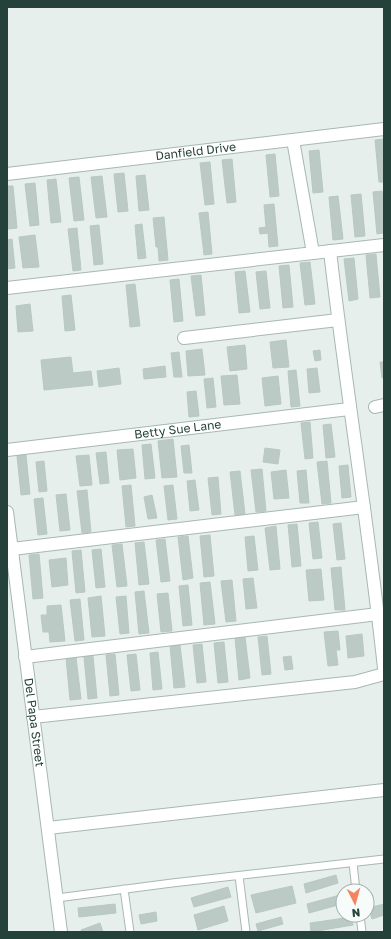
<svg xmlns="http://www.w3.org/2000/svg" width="391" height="939" viewBox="0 0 391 939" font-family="'Golos Text',sans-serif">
<rect width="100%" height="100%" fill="#e6efeb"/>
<path fill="#bbcac4" stroke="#b8c9c2" d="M384 139V182H379L375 140Z
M319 150 323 192 313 193 309 151Z
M275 154 279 196 270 197 266 155Z
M232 159 236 202 227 203 222 160Z
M210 162 214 204 205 205 200 163Z
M124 173 128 211 118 212 114 174Z
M145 175 149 210 139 211 136 176Z
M102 176 107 217 96 218 91 177Z
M79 177 84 220 74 221 69 178Z
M56 179 61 222 51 223 47 180Z
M35 183 39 225 30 226 25 184Z
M7 186H13L17 228 8 229Z
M382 191 384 208V233L377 234 373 192Z
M361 194 365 236 355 237 351 195Z
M338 196 343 239 333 240 329 197Z
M274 204 278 246 269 247 268 233 260 234 259 228 266 227 264 205Z
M208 212 212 254 204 255 199 213Z
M164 217 168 260 159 261 158 247H156L153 218Z
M142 224 146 258 138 259 135 225Z
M99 225 103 264 94 265 90 226Z
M77 228 81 270 73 271 68 229Z
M35 235 39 267 23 268 19 237Z
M12 239 15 268 7 269V240Z
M376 254 380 297 370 298 366 255Z
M354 258 358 299 349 301 344 259Z
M310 262 315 304 305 305 300 263Z
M289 265 293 307 283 308 279 266Z
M245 271 250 312 239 313 235 272Z
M266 271 270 308 260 309 256 272Z
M201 275 205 315 196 316 191 276Z
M179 279 183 321 174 322 170 280Z
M135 284 140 326 130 327 126 285Z
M71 295 75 330 65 331 62 296Z
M30 304 33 331 18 332 16 306Z
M286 340 289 367 273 368 270 342Z
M245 345 247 369 230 371 227 347Z
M202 349 205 375 188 376 186 351Z
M320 350 321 360 315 361 313 351Z
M179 352 182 377H174L171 353Z
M71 357 73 373 91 371 93 385 44 390 41 360Z
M380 362H384V377L382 378Z
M165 366 166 377 144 379 143 369Z
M119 368 121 384 99 387 97 371Z
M317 368 320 392 309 393 307 369Z
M296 370 300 406 291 407 288 371Z
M237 375 240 404 224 405 221 376Z
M278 376 281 404 265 406 262 378Z
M213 378 216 407 207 408 204 379Z
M196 391 199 416 189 417 187 392Z
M310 422 313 458 305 459 301 423Z
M331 424 335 457 326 458 323 425Z
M173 439 177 477 162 478 158 441Z
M151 444 155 478 145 479 142 445Z
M189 445 192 473H184L181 446Z
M265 448 280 450 278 464 263 462Z
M133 449 136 478 120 480 117 450Z
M106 452 109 483 100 484 96 453Z
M26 455 30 494 21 495 17 456Z
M89 455 92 485 80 486 76 456Z
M44 461 47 491 39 492 36 462Z
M327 461 331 503 322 504 317 462Z
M348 465 351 497 342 498 339 466Z
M262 469 266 511 256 512 251 470Z
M286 470 289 498 274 499 271 472Z
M306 470 309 503H300L297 471Z
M240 471 245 514 235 515 230 472Z
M218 477 221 514 212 515 208 478Z
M195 480 199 510 190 511 187 481Z
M131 485 135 526 126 527 122 486Z
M173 485 177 519 168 520 164 486Z
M87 490 91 532 82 533 77 491Z
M66 494 70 530 60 531 56 495Z
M152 495 157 518 148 519 144 497Z
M43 498 47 534 38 535 34 499Z
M318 522 322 558 313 559 309 523Z
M341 523 345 559 337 560 333 524Z
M297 524 301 566 292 567 288 525Z
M276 526 280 569 270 570 265 528Z
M210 535 214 576 204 577 200 536Z
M188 536 193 578 183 580 178 537Z
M254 536 258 570 248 571 245 537Z
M165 539 170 581 161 582 156 540Z
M144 542 149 584 139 585 135 543Z
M122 544 127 586 117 587 112 545Z
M101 549 105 587 96 588 92 550Z
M81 550 85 592 76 593 72 551Z
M39 554 43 598 33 599 29 555Z
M66 558 68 585 52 587 49 560Z
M341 567 345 610H335L331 568Z
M321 569 324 600 309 601 306 570Z
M253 578 257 608 246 609 243 579Z
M232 580 236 621 226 622 221 581Z
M210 582 215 624 204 625 200 583Z
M188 585 192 625 183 626 179 586Z
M144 591 149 633 139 634 135 592Z
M168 593 172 631 161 632 157 594Z
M101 596 105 636 92 637 88 598Z
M126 596 129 633 120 634 116 597Z
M80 599 84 640 75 641 70 600Z
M61 605 65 641 50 642 49 632H43L41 615H47V606Z
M338 631 340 650H336L338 665 328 666 324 632Z
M362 634 364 656 348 658 346 636Z
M267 636 271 674 262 675 258 637Z
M245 637 250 678 239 680 235 638Z
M224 642 228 682 218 683 214 643Z
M202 644 206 682 197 683 193 645Z
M180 645 185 687 174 688 170 646Z
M158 652 162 689 153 690 150 653Z
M115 654 119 695 110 696 106 655Z
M136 654 140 690 131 691 127 655Z
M93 656 97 698 88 699 84 657Z
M291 656 293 669 285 670 283 657Z
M76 657 81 699 70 700 66 658Z
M336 875 338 883 306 893 304 884Z
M292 886 296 903 256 913 251 895Z
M228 887 231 897 194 907 191 898Z
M340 895 342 904 309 913 307 904Z
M115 904 116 913 79 917 78 908Z
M384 904V915L372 919 369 908Z
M224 906 228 921 198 930 194 915Z
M156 912 157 921 141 924 139 915Z
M281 917 283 924 258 931 256 924Z
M352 917 353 925 311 932 310 923Z
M100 923 103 932H82L81 930Z"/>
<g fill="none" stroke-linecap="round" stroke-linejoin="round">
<g stroke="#a8b8b2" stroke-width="9">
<path id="service" d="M353 863 356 891
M239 876 246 932
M124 889 130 932
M57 898 172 883 384 859
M360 915 362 932"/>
</g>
<g stroke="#a8b8b2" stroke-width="14">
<g id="minor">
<path d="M293 140 313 253"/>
<path id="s1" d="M7 174 384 129"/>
<path d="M330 251C346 390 369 529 384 668"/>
<path d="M7 288 384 245"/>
<path d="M184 338 338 320"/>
<path d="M375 407 384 405"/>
<path id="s2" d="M7 450 349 409"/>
<path id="s3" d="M7 512 61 932"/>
<path d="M12 549 364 507"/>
<path d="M25 657 378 614"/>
<path d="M33 717 355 682 384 674"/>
<path d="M48 828 384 790"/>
</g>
</g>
<use href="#service" stroke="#fff" stroke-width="7"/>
<use href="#minor" stroke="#fff" stroke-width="12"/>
</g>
<g text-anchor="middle" stroke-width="3.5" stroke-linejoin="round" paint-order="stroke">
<g font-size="12" fill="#24423a" stroke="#f7fbf9">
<text dy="4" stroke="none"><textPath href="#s1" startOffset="190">Danfield Drive</textPath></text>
<text dy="4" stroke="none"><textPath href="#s2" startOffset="172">Betty Sue Lane</textPath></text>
<text dy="4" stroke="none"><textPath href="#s3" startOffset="212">Del Papa Street</textPath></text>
</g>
</g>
<rect width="391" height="939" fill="none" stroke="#24423a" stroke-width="16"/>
<g transform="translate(355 903) rotate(174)"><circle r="19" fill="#f7fbf9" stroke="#a3b1ad"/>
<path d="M0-3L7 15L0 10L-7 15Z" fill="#f4845f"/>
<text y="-6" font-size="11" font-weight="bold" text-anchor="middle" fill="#24423a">N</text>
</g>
</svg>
